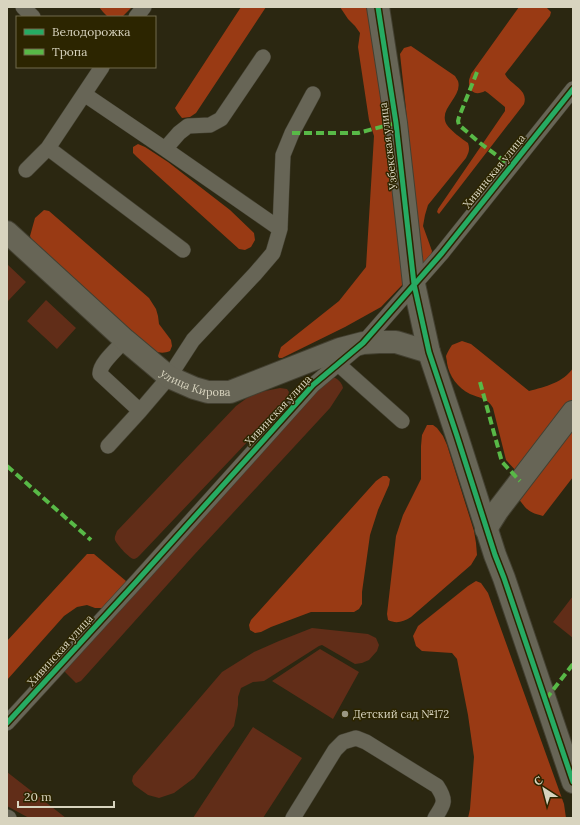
<svg xmlns="http://www.w3.org/2000/svg" width="580" height="825" viewBox="0 0 580 825" font-family="Lora,serif">
<rect width="100%" height="100%" fill="#2b2711"/>
<path fill="#612d18" d="M7 264 26 282 8 301 7 300Z
M46 300 76 328 57 349 27 321Z
M332 377C337 378 342 382 343 388L330 408 194 555 81 681 76 683 65 672V668L328 378Z
M280 388 287 389 289 392C287 403 277 410 270 418L140 555C139 556 136 559 134 559 130 559 117 545 115 540 114 537 116 534 117 531L236 406 247 398 260 392Z
M573 596V638L553 622Z
M312 628 368 634 376 638 379 645 377 651 369 660 362 663 355 664 322 645 319 646 264 681 253 682 241 688 238 697V705L234 726 194 778 174 793 159 798 148 795 134 785 132 781 133 776 222 672 254 652 279 641Z
M320 649 359 672 333 719 272 681Z
M253 727 302 758 263 818H193Z
M7 772 66 818H29L7 806Z"/>
<path fill="#993a14" d="M99 7H132L122 17H108L103 12Z
M241 7H266L196 113 190 117 182 118 178 113 175 108Z
M340 7H372L404 283 381 307 345 327 282 358H279L278 356 281 347 339 301 366 267 374 136 369 120 358 47 360 33 355 26 348 19Z
M519 7H546L551 12 550 16 505 74C510 85 529 89 524 104L439 214 437 212 438 209 505 111V107L488 93 485 91C476 96 468 92 469 81 469 79 471 75 471 74Z
M411 46 455 76C456 78 457 79 458 81 463 97 437 109 447 125 450 130 462 139 468 143 470 149 469 152 466 158L428 205 425 215 423 226 432 251 430 259 424 266 418 262 406 109 400 54 404 48Z
M138 144 145 147 168 162 230 210 254 233 255 240 251 247 245 250 239 249 137 157 133 153V147Z
M44 210 49 211 149 298 156 309 158 316 159 324 171 340 172 346 170 351C161 355 153 351 145 347L32 241 30 236 35 218Z
M462 341 471 344 529 391C545 387 564 382 573 368V403L518 473 506 460 493 408C488 398 479 398 470 394 458 388 449 376 447 363 447 360 446 358 446 356 447 353 450 348 452 345Z
M427 425H433L437 428 443 436 447 445 474 531 476 543 477 555 471 565 411 617C403 622 396 624 388 620L387 614 396 536 403 515 421 479V446L422 435Z
M573 425V477L543 516C528 512 527 510 518 498Z
M383 476H387L390 479 389 485 378 510 370 535 362 592V604L359 609 354 612H311L271 627 261 632 255 633 250 630 249 625 251 620 376 481Z
M87 554H94L126 581 125 586 105 608H95L87 605 77 607 64 616 7 680V641Z
M476 581 481 583 488 593 564 804 566 818H468L470 809 474 757 468 715 457 659 452 653 422 651 416 646 413 636 418 626 468 586Z"/>
<g fill="none" stroke-linecap="round" stroke-linejoin="round">
<g stroke="#434031" stroke-width="16">
<path id="lane" d="M23 7 33 17
M136 17 144 7
M102 67 48 148 183 250
M84 94 165 149 280 229 273 253 255 274 193 340 169 377 140 411 108 446
M165 149 179 133 188 126 210 125 221 119 263 57
M26 170 48 148
M280 229 283 155 292 133 313 94
M125 340C118 348 99 364 100 374L140 411
M338 364 402 421
M7 723 136 582 313 385 363 343 442 253 573 89
M7 817 9 818
M293 818 335 750 343 742 356 738 366 742 437 786C447 801 444 804 435 818"/>
</g>
<g stroke="#434031" stroke-width="24">
<g id="street">
<path d="M378 7 396 123 414 284 429 352 457 436 495 555 504 578 573 782"/>
<path id="s1" d="M7 232 125 340 169 377 194 388 208 392H230L340 349 363 343 379 342H396L429 352"/>
<path d="M486 529 498 510 573 412"/>
</g>
</g>
<use href="#lane" stroke="#676556" stroke-width="15"/>
<use href="#street" stroke="#676556" stroke-width="22"/>
<path stroke="#58b947" stroke-width="4" stroke-dasharray="8 4" stroke-linecap="butt" d="M477 72 459 117 458 121 459 125 480 143 511 166
M292 133H358L396 123
M480 382 502 462 520 481
M7 466 91 540
M546 699 573 664"/>
<g stroke="#2c2500" stroke-width="8">
<path id="cycleway" d="M378 7 396 123 414 284 429 352 457 436 495 555 504 578 573 782
M7 723 136 582 313 385 363 343 442 253 573 89"/>
</g>
<use href="#cycleway" stroke="#26ab63" stroke-width="5"/>
</g>
<circle fill="#9b9782" stroke="#2c2500" stroke-width="1.5" cx="345" cy="714" r="4"/>
<g text-anchor="middle" stroke-width="3" stroke-linejoin="round" paint-order="stroke">
<g font-size="11" fill="#d8d4bf" stroke="#2c2500">
<text transform="translate(388 146) rotate(-97)" y="4">Узбекская улица</text>
<text transform="translate(494 171) rotate(-51)" y="4">Хивинская улица</text>
<text dy="4" stroke="none"><textPath href="#s1" startOffset="245">улица Кирова</textPath></text>
<text transform="translate(278 410) rotate(-47)" y="4">Хивинская улица</text>
<text transform="translate(60 650) rotate(-48)" y="4">Хивинская улица</text>
</g>
<g font-size="11" fill="#d8d4bf" stroke="#2c2500" text-anchor="start">
<text x="353" y="718">Детский сад №172</text>
</g>
</g>
<rect width="580" height="825" fill="none" stroke="#d8d4bf" stroke-width="16"/>
<rect x="16" y="16" width="140" height="52" fill="#2c2500" stroke="#716b4c"/>
<rect x="24" y="29" width="20" height="6" fill="#26ab63" stroke="#716b4c"/>
<text x="52" y="36" font-size="12" fill="#d8d4bf">Велодорожка</text>
<rect x="24" y="49" width="20" height="6" fill="#58b947" stroke="#716b4c"/>
<text x="52" y="56" font-size="12" fill="#d8d4bf">Тропа</text>
<g transform="translate(544 789) rotate(324)" stroke="#2c2500" stroke-width="3" paint-order="stroke">
<path d="M0-3L7 15L0 10L-7 15Z" fill="#d8d4bf"/>
<text y="-6" font-size="11" font-weight="bold" text-anchor="middle" fill="#d8d4bf">С</text>
</g>
<path d="M18 801v6h96v-6" fill="none" stroke="#d8d4bf" stroke-width="2"/>
<text x="24" y="801" font-size="12" fill="#d8d4bf" stroke="#2c2500" stroke-width="3" paint-order="stroke">20 m</text>
</svg>
